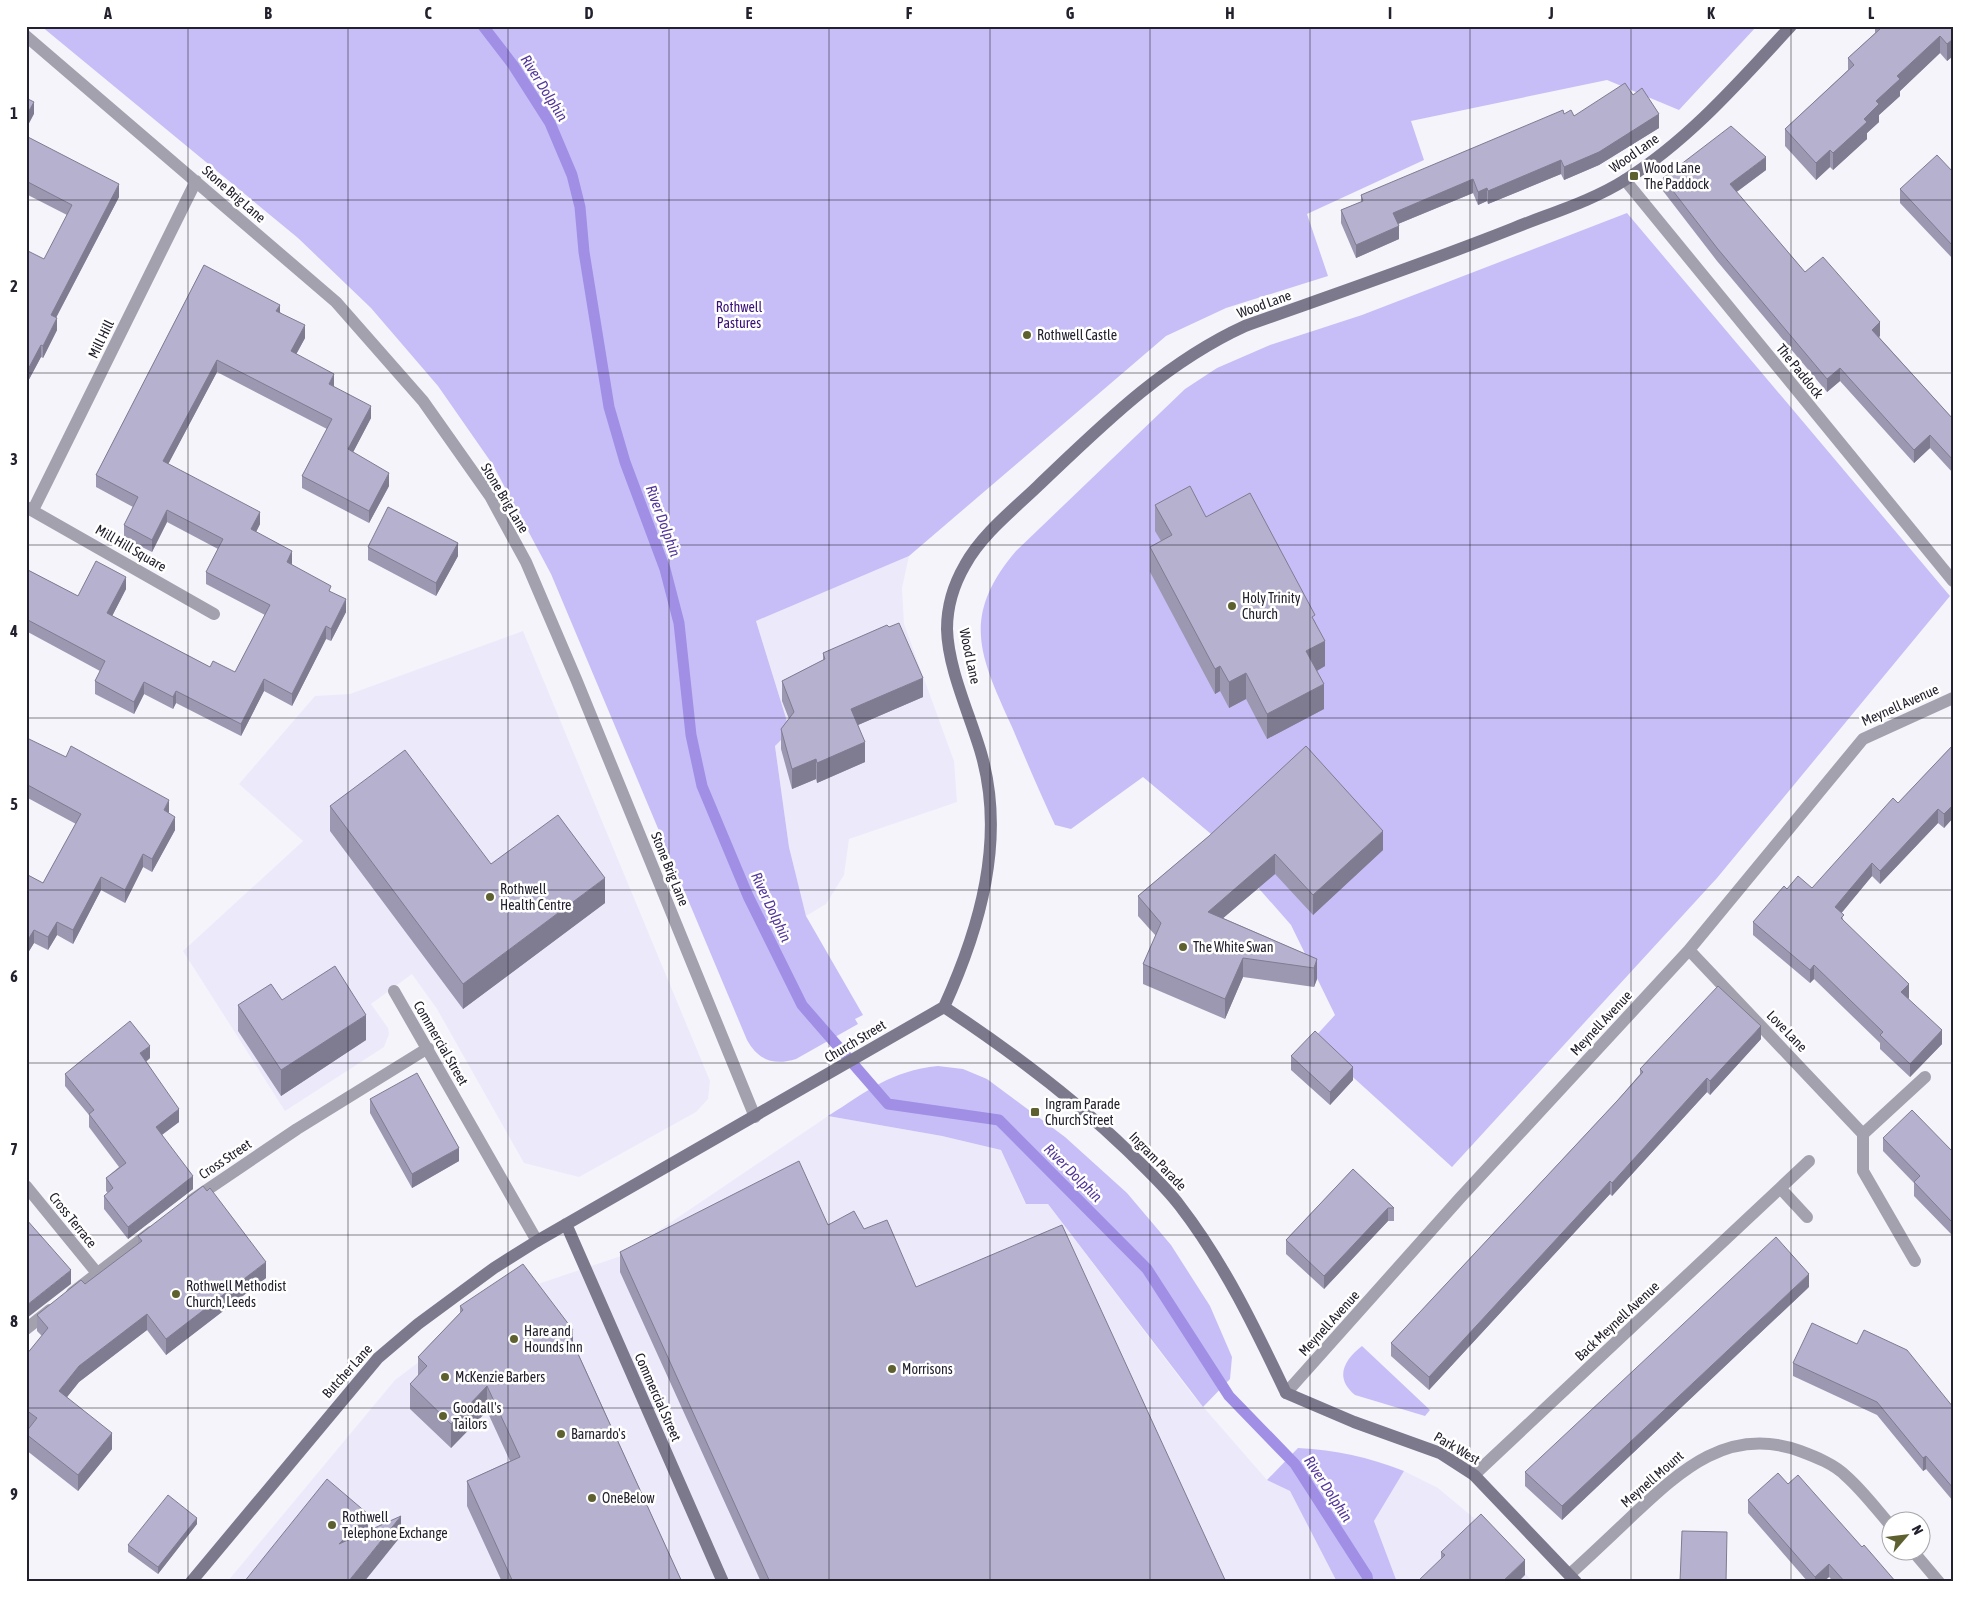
<svg xmlns="http://www.w3.org/2000/svg" width="1979" height="1608" viewBox="0 0 1979 1608" font-family="'Asap Condensed',sans-serif">
<rect width="100%" height="100%" fill="#f5f4fa"/>
<path fill="#eceafa" d="M909 556 902 588 904 624 954 761 957 802 849 839 844 875 826 904 806 916 789 847 775 745 790 731 756 621Z
M523 631 710 1081 708 1099 696 1112 579 1177 524 1163 437 1009 412 974 371 1004 388 1028 389 1034 384 1047 285 1111 183 951 303 841 239 784 315 696 350 694Z
M828 1116 942 1136 1001 1150 1025 1203 1048 1204 1192 1394 1267 1480 1290 1491 1337 1582H227L395 1380 460 1331 523 1289 621 1256Z
M1404 1471 1438 1488 1474 1518 1533 1582H1397L1374 1521Z"/>
<path fill="#c8bef7" d="M41 26H1755L1756 27 1679 110 1607 80 1411 121 1424 160 1307 214 1328 276 1226 308 1166 336 909 556 756 621 790 731 775 746 789 847 806 916 863 1015 855 1019 858 1024 796 1059C774 1066 758 1060 747 1040L551 574 493 465 438 386 371 308 298 238Z
M1627 213 1950 596 1717 878 1452 1167 1312 1040 1335 1015 1291 925 1211 834 1143 777 1071 829 1055 825C1040 793 1026 760 1012 727 980 656 960 617 1016 551L1185 389 1217 368 1270 345 1362 315Z
M938 1066 963 1069 987 1079 1065 1137 1127 1193 1171 1245 1210 1306 1232 1357 1230 1379 1203 1407 1048 1204H1026L1001 1150 942 1136 828 1116C868 1091 890 1071 938 1066Z
M1362 1346 1430 1410 1425 1416 1355 1395C1334 1378 1344 1360 1362 1346Z
M1298 1448C1337 1450 1367 1457 1404 1471L1374 1521 1397 1582H1337L1290 1491 1267 1480Z"/>
<g fill="none" stroke-linecap="round" stroke-linejoin="round">
<path stroke="#a18fe6" stroke-width="11" d="M483 26 513 65 550 123 572 175 580 207 584 252 609 407 625 462 665 569 679 623 691 735 702 786 748 896 802 1005 888 1104 999 1120 1147 1269 1229 1396 1295 1464 1367 1576 1368 1582"/>
<path stroke="#a3a1ae" stroke-width="12" d="M26 36 336 302 423 401 490 496 526 562 576 679 755 1117
M1625 180 1953 581
M26 507 214 614
M33 510 196 181
M1689 950 1863 1134V1171L1915 1261
M394 991 537 1241
M1863 1134 1925 1077
M26 1186 97 1273
M1781 1189 1807 1217
M192 1200 297 1129 428 1048
M72 1293 151 1232
M26 1329 50 1310
M1286 1393 1460 1198 1689 950 1863 739 1953 698
M1474 1475 1809 1161
M1912 1550 1939 1582
M1570 1574C1591 1555 1612 1535 1633 1515 1681 1470 1729 1425 1800 1451 1816 1457 1834 1464 1846 1476 1863 1491 1877 1510 1892 1527"/>
<path stroke="#7c798c" stroke-width="12" d="M944 1007C1009 1050 1072 1097 1128 1151 1146 1169 1165 1186 1180 1206 1224 1263 1255 1328 1286 1393L1354 1422 1440 1453 1474 1475 1576 1582
M566 1224 723 1582
M191 1582 378 1358 418 1324 494 1268 537 1241 944 1007C980 928 1006 839 981 753 970 715 948 669 947 629 947 607 954 584 965 565 982 534 1013 510 1038 486 1102 425 1164 363 1245 326 1335 294 1426 263 1514 228 1551 213 1592 201 1625 180 1689 140 1740 81 1791 26"/>
</g>
<path fill="#9c98b2" d="M1875 26H1953V56L1947 61 1940 53 1900 91V96L1879 115V122L1867 133V139L1833 170 1830 167 1816 180 1785 146V129L1848 70V58L1875 33Z
M1633 95 1659 128 1599 165 1564 180 1561 174 1488 204 1487 201 1478 205 1473 193 1398 224 1399 239 1356 258 1341 223V210L1361 202V195L1564 114 1574 116Z
M26 136 119 197 56 318 57 330 43 358 41 357 26 385 67 215 26 194Z
M1766 170 1736 192 1805 272 1880 336 1879 337 1953 419V473L1930 448 1914 463 1840 381 1827 392 1717 261 1663 191V178Z
M1953 172V259L1900 203V189Z
M204 265 280 312 305 338 296 354 371 418 353 452 389 486 369 523 302 488V476L327 429 217 372 168 464 260 524 256 532 292 563V565L331 592 346 612 331 641 326 639 292 706 264 691 241 736 176 703 173 709 144 694 134 714 95 694V681L100 671 26 631V569L78 596 126 589 112 616 210 667 235 672 265 615 206 584V572L218 549 167 522 152 552 124 538V525L133 507 96 487V475Z
M1155 505 1206 517 1315 621 1325 666 1317 671 1324 709 1267 739 1246 699 1229 708 1220 691 1215 694 1150 572V547L1161 541 1155 531Z
M368 547 458 556 436 596 368 560Z
M823 653 923 697 858 725 865 762 817 783 816 779 792 789 781 749V729L789 719 782 701V681L823 660Z
M26 741 169 813 175 830 152 872 143 867 125 903 101 890 73 944 57 935 48 950 34 943 26 956V874L43 883 76 824 26 797Z
M1953 745V818L1944 828 1938 823 1880 884 1872 876 1841 913 1844 922 1909 998H1908L1942 1044 1910 1077 1880 1049V1043L1814 979 1810 983 1753 935V922L1787 889 1812 888 1898 803Z
M330 806 491 864 605 903 463 1009 330 831Z
M1209 836 1383 850 1313 915 1275 874 1223 918 1317 959V979L1314 987 1243 977 1225 1019 1143 984V964L1156 936 1138 916V896Z
M282 1000 366 1040 281 1096 238 1031V1005Z
M1761 1039 1710 1095 1707 1092 1612 1196 1610 1194 1429 1390 1391 1356V1343L1617 1101 1640 1074V1069Z
M1291 1056 1353 1080 1330 1105 1291 1070Z
M150 1058 146 1062 179 1122 162 1135 193 1189 128 1239 104 1209V1196L108 1193 106 1191V1178L119 1167 89 1127V1115L65 1086V1074Z
M370 1099 459 1161 412 1188 370 1113Z
M1883 1138 1953 1152 1951 1234 1914 1196V1183L1883 1151Z
M1353 1169 1394 1208V1221H1388L1324 1289 1286 1254V1240Z
M828 1225 864 1229 916 1287 1226 1582H761L620 1272V1252Z
M138 1236 266 1278 166 1355 147 1330 79 1382 67 1397 112 1449 78 1491 26 1450V1432L29 1428 26 1426V1355L42 1336 37 1331V1315L85 1284 138 1244Z
M1809 1287 1562 1520 1525 1486V1472Z
M460 1306 573 1342 682 1582H502L467 1506V1481L510 1461 487 1411 451 1448 410 1409V1384L418 1376V1357L460 1313Z
M1793 1363 1953 1407V1501L1926 1469 1923 1471 1877 1415 1793 1376Z
M1788 1484 1862 1547 1896 1582H1834L1829 1577 1823 1582H1808L1748 1513V1500Z
M197 1524 158 1574 128 1552V1545Z
M1441 1552 1525 1575 1441 1559Z"/>
<path fill="#7f7c91" d="M1940 36V53L1900 91V96L1879 115V122L1867 133V139L1833 170V153L1864 119 1876 101 1897 76Z
M1953 39V56L1947 61V44Z
M34 102V114L26 129V116Z
M1659 114V128L1599 165 1564 180V167Z
M1830 150V167L1816 180V163Z
M1766 157V170L1730 197V184Z
M1561 160V174L1488 204V191Z
M1473 179V193L1393 226V213Z
M119 184V197L51 327V315Z
M1487 188V201L1478 205V192Z
M1399 226V239L1356 258V245Z
M280 305V317L276 311Z
M57 318V330L43 358V346Z
M1880 322V336L1872 343V330Z
M305 325V338L291 364V351Z
M41 345V357L26 385V373Z
M217 360V372L163 474V461Z
M1840 368V381L1827 392V379Z
M334 374V386L329 397V384Z
M371 406V418L348 462V449Z
M1930 435V448L1914 463V450Z
M389 473V486L369 523V511Z
M167 510V522L152 552V540Z
M260 512V524L251 542V529Z
M458 543V556L436 596V583Z
M292 551V563L287 574V562Z
M126 577V589L107 626V613Z
M346 599V612L331 641V629Z
M326 626V639L292 706V694Z
M1325 641V666L1306 677V651Z
M1220 666V691L1215 694V669Z
M1246 673V699L1229 708V682Z
M923 678V697L851 728V709Z
M264 679V691L241 736V724Z
M144 682V694L134 714V702Z
M1324 684V709L1267 739V714Z
M176 691V703L173 709V697Z
M865 742V762L817 783V763Z
M816 759V779L792 789V769Z
M169 800V813L164 810Z
M1953 805V818L1944 828V814Z
M1938 809V823L1880 884V871Z
M175 817V830L152 872V859Z
M1383 831V850L1313 915V895Z
M143 854V867L125 903V890Z
M1275 854V874L1208 931V912Z
M1872 863V876L1835 921V907Z
M101 877V890L73 944V930Z
M605 878V903L463 1009V984Z
M57 922V935L48 950V937Z
M34 930V943L26 956V943Z
M1243 958V977L1225 1019V999Z
M1317 959V979L1314 987V968Z
M1814 965V979L1810 983V970Z
M1909 984V998L1901 1005V992Z
M366 1015V1040L281 1096V1070Z
M1761 1026V1039L1710 1095V1081Z
M1942 1030V1044L1910 1077V1064Z
M150 1046V1058L140 1066V1053Z
M1353 1067V1080L1330 1105V1092Z
M1707 1078V1092L1612 1196V1183Z
M179 1109V1122L156 1139V1127Z
M459 1148V1161L412 1188V1174Z
M193 1176V1189L128 1239V1227Z
M1610 1181V1194L1429 1390V1377Z
M1388 1208V1221L1324 1289V1276Z
M1953 1219V1233L1951 1234V1221Z
M266 1262V1278L166 1355V1339Z
M71 1270V1284L27 1318V1305Z
M1809 1274V1287L1562 1520V1506Z
M147 1314V1330L79 1382 59 1407V1391L79 1366Z
M573 1330V1355L568 1332Z
M487 1386V1411L451 1448V1424Z
M112 1433V1449L78 1491V1475Z
M1926 1456V1469L1923 1471V1458Z
M368 1514V1534L339 1544Z
M401 1516V1536L364 1582H348Z
M197 1518V1524L158 1574V1567Z
M1525 1560V1575L1518 1582H1504V1580Z
M1829 1564V1577L1823 1582H1815V1577Z"/>
<path fill="#b5b1cf" stroke="#7f7c91" d="M1877 26H1953V39L1947 44 1940 36 1897 76 1900 79 1876 101 1879 104 1864 119 1867 122 1833 153 1830 150 1816 163 1785 129 1854 65 1848 58 1880 29Z
M1625 83 1633 95 1642 88 1659 114 1599 152 1564 167 1561 160 1488 191 1487 188 1478 192 1473 179 1393 213 1399 226 1356 245 1341 210 1363 201 1361 195 1563 110 1564 114 1571 110 1574 116Z
M26 98 34 102 26 116Z
M1731 126 1766 157 1730 184 1805 272 1823 257 1880 322 1872 330 1953 419V460L1930 435 1914 450 1840 368 1827 379 1717 248 1663 178Z
M26 136 119 184 51 315 57 318 43 346 41 345 26 373V250L44 259 72 205 26 181Z
M1937 155 1953 172V246L1900 189Z
M204 265 280 305 276 311 305 325 291 351 334 374 329 384 371 406 348 449 389 473 369 511 302 476 332 419 217 360 163 461 260 512 251 529 292 551 287 562 331 586 329 591 346 599 331 629 326 626 292 694 264 679 241 724 176 691 173 697 144 682 134 702 95 681 105 661 26 619V569L78 596 96 561 126 577 107 613 210 667 213 661 235 672 270 605 206 572 223 539 167 510 152 540 124 525 138 497 96 475Z
M1190 486 1206 517 1250 493 1315 615 1312 617 1325 641 1306 651 1324 684 1267 714 1246 673 1229 682 1220 666 1215 669 1150 547 1172 535 1155 505Z
M388 507 458 543 436 583 368 547Z
M899 623 923 678 851 709 865 742 817 763 816 759 792 769 781 729 794 712 782 681 825 659 823 653 887 625 889 627Z
M29 739 66 757 71 746 169 800 164 810 175 817 152 859 143 854 125 890 101 877 73 930 57 922 48 937 34 930 26 943V874L43 883 81 814 26 784V741Z
M1953 745V805L1944 814 1938 809 1880 871 1872 863 1835 907 1844 915 1841 918 1909 984 1901 992 1942 1030 1910 1064 1880 1035 1883 1032 1814 965 1810 970 1753 922 1784 886 1787 889 1798 876 1812 888 1893 798 1898 803Z
M1306 746 1383 831 1313 895 1275 854 1208 912 1317 959 1314 968 1243 958 1225 999 1143 964 1161 923 1138 896 1209 836Z
M405 750 491 864 558 815 605 878 463 984 330 806Z
M335 966 366 1015 281 1070 238 1005 271 984 282 1000Z
M1718 986 1761 1026 1710 1081 1707 1078 1612 1183 1610 1181 1429 1377 1391 1343 1617 1101 1643 1072 1640 1069Z
M130 1021 150 1046 140 1053 179 1109 156 1127 193 1176 128 1227 104 1196 113 1188 106 1178 126 1163 89 1114 94 1110 65 1074Z
M1315 1031 1353 1067 1330 1092 1291 1056Z
M417 1073 459 1148 412 1174 370 1099Z
M1912 1110 1953 1152V1219L1951 1221 1914 1182 1920 1176 1883 1138Z
M799 1161 828 1225 854 1211 864 1229 887 1220 916 1287 1062 1225 1226 1582H770L620 1252Z
M1353 1169 1394 1208H1388L1324 1276 1286 1240Z
M203 1186 207 1191 210 1188 266 1262 166 1339 147 1314 79 1366 59 1391 112 1433 78 1475 26 1434V1432L37 1418 26 1410V1355L48 1328 37 1315 81 1280 85 1284 142 1241 138 1236Z
M26 1219 71 1270 27 1305 26 1304Z
M1776 1237 1809 1274 1562 1506 1525 1472Z
M523 1264 573 1330 568 1332 682 1582H513L467 1481 520 1457 487 1386 451 1424 410 1384 427 1366 418 1357 463 1310 460 1306Z
M1812 1323 1857 1344 1864 1330 1907 1350 1953 1407V1488L1926 1456 1923 1458 1877 1402 1793 1363Z
M1778 1473 1788 1484 1798 1475 1862 1547 1864 1545 1896 1582H1845L1829 1564 1815 1577 1748 1500Z
M327 1479 368 1514 339 1544 401 1516 348 1582H244Z
M168 1495 197 1518 158 1567 128 1545Z
M1481 1514 1525 1560 1504 1580 1506 1582H1417L1445 1555 1441 1552Z
M1682 1531 1727 1532 1726 1582H1680Z"/>
<path fill="none" stroke="#23212d" stroke-width="1" stroke-opacity="0.55" d="M188 26V1582M348 26V1582M508 26V1582M669 26V1582M829 26V1582M990 26V1582M1150 26V1582M1310 26V1582M1470 26V1582M1631 26V1582M1791 26V1582M26 200H1953M26 373H1953M26 545H1953M26 718H1953M26 890H1953M26 1063H1953M26 1235H1953M26 1408H1953"/>
<g fill="#5e612f" stroke="#fff" stroke-width="2">
<rect x="1629" y="171" width="10" height="10" rx="2.5"/>
<circle cx="1027" cy="335" r="5"/>
<circle cx="1232" cy="606" r="5"/>
<circle cx="490" cy="897" r="5"/>
<circle cx="1183" cy="947" r="5"/>
<rect x="1030" y="1107" width="10" height="10" rx="2.5"/>
<circle cx="176" cy="1294" r="5"/>
<circle cx="514" cy="1339" r="5"/>
<circle cx="892" cy="1369" r="5"/>
<circle cx="445" cy="1377" r="5"/>
<circle cx="443" cy="1416" r="5"/>
<circle cx="561" cy="1434" r="5"/>
<circle cx="592" cy="1498" r="5"/>
<circle cx="332" cy="1525" r="5"/>
</g>
<g text-anchor="middle" stroke-width="5" stroke-linejoin="round" paint-order="stroke">
<g font-size="14" fill="#23212d" stroke="#fff">
<text transform="translate(1634 153) rotate(-35)" y="5">Wood Lane</text>
<text transform="translate(234 194) rotate(41)" y="5">Stone Brig Lane</text>
<text transform="translate(1264 304) rotate(-20)" y="5">Wood Lane</text>
<text transform="translate(101 339) rotate(-64)" y="5">Mill Hill</text>
<text transform="translate(1800 371) rotate(51)" y="5">The Paddock</text>
<text transform="translate(505 498) rotate(59)" y="5">Stone Brig Lane</text>
<text transform="translate(131 548) rotate(30)" y="5">Mill Hill Square</text>
<text transform="translate(970 656) rotate(78)" y="5">Wood Lane</text>
<text transform="translate(1900 705) rotate(-24)" y="5">Meynell Avenue</text>
<text transform="translate(670 869) rotate(68)" y="5">Stone Brig Lane</text>
<text transform="translate(1601 1023) rotate(-47)" y="5">Meynell Avenue</text>
<text transform="translate(1787 1031) rotate(46)" y="5">Love Lane</text>
<text transform="translate(855 1041) rotate(-31)" y="5">Church Street</text>
<text transform="translate(441 1043) rotate(60)" y="5">Commercial Street</text>
<text transform="translate(225 1159) rotate(-34)" y="5">Cross Street</text>
<text transform="translate(1158 1161) rotate(46)" y="5">Ingram Parade</text>
<text transform="translate(73 1220) rotate(51)" y="5">Cross Terrace</text>
<text transform="translate(1617 1321) rotate(-43)" y="5">Back Meynell Avenue</text>
<text transform="translate(1329 1323) rotate(-48)" y="5">Meynell Avenue</text>
<text transform="translate(347 1371) rotate(-48)" y="5">Butcher Lane</text>
<text transform="translate(658 1397) rotate(66)" y="5">Commercial Street</text>
<text transform="translate(1457 1448) rotate(30)" y="5">Park West</text>
<text transform="translate(1652 1479) rotate(-41)" y="5">Meynell Mount</text>
</g>
<g font-size="14" fill="#23212d" stroke="#fff" text-anchor="start">
<text x="1644" y="173">Wood Lane<tspan x="1644" dy="16">The Paddock</tspan></text>
<text x="1037" y="340">Rothwell Castle</text>
<text x="1242" y="603">Holy Trinity<tspan x="1242" dy="16">Church</tspan></text>
<text x="500" y="894">Rothwell<tspan x="500" dy="16">Health Centre</tspan></text>
<text x="1193" y="952">The White Swan</text>
<text x="1045" y="1109">Ingram Parade<tspan x="1045" dy="16">Church Street</tspan></text>
<text x="186" y="1291">Rothwell Methodist<tspan x="186" dy="16">Church, Leeds</tspan></text>
<text x="524" y="1336">Hare and<tspan x="524" dy="16">Hounds Inn</tspan></text>
<text x="902" y="1374">Morrisons</text>
<text x="455" y="1382">McKenzie Barbers</text>
<text x="453" y="1413">Goodall's<tspan x="453" dy="16">Tailors</tspan></text>
<text x="571" y="1439">Barnardo's</text>
<text x="602" y="1503">OneBelow</text>
<text x="342" y="1522">Rothwell<tspan x="342" dy="16">Telephone Exchange</tspan></text>
</g>
<g font-size="14" fill="#380f76" stroke="#fff">
<text x="739" y="312">Rothwell<tspan x="739" dy="16">Pastures</tspan></text>
</g>
<g font-size="15" font-style="italic" fill="#54369b" stroke="#fff">
<text transform="translate(544 88) rotate(58)" y="5">River Dolphin</text>
<text transform="translate(663 521) rotate(70)" y="5">River Dolphin</text>
<text transform="translate(771 907) rotate(65)" y="5">River Dolphin</text>
<text transform="translate(1073 1173) rotate(45)" y="5">River Dolphin</text>
<text transform="translate(1328 1489) rotate(57)" y="5">River Dolphin</text>
</g>
</g>
<rect width="1979" height="1608" fill="none" stroke="#ffffff" stroke-width="55"/>
<g transform="translate(1906 1536) rotate(62)"><circle r="24" fill="#ffffff" stroke="#a7a6ab"/>
<path d="M0-4L9 19L0 12L-9 19Z" fill="#5e612f"/>
<text y="-8" font-size="14" font-weight="bold" text-anchor="middle" fill="#23212d">N</text>
</g>
<rect x="28" y="28" width="1924" height="1552" fill="none" stroke="#23212d" stroke-width="2"/>
<g font-size="16" text-anchor="middle" font-weight="bold" fill="#23212d">
<text x="108" y="19">A</text>
<text x="268" y="19">B</text>
<text x="428" y="19">C</text>
<text x="589" y="19">D</text>
<text x="749" y="19">E</text>
<text x="909" y="19">F</text>
<text x="1070" y="19">G</text>
<text x="1230" y="19">H</text>
<text x="1390" y="19">I</text>
<text x="1551" y="19">J</text>
<text x="1711" y="19">K</text>
<text x="1871" y="19">L</text>
<text x="14" y="119">1</text>
<text x="14" y="292">2</text>
<text x="14" y="465">3</text>
<text x="14" y="637">4</text>
<text x="14" y="810">5</text>
<text x="14" y="982">6</text>
<text x="14" y="1155">7</text>
<text x="14" y="1327">8</text>
<text x="14" y="1500">9</text>
</g>
</svg>
